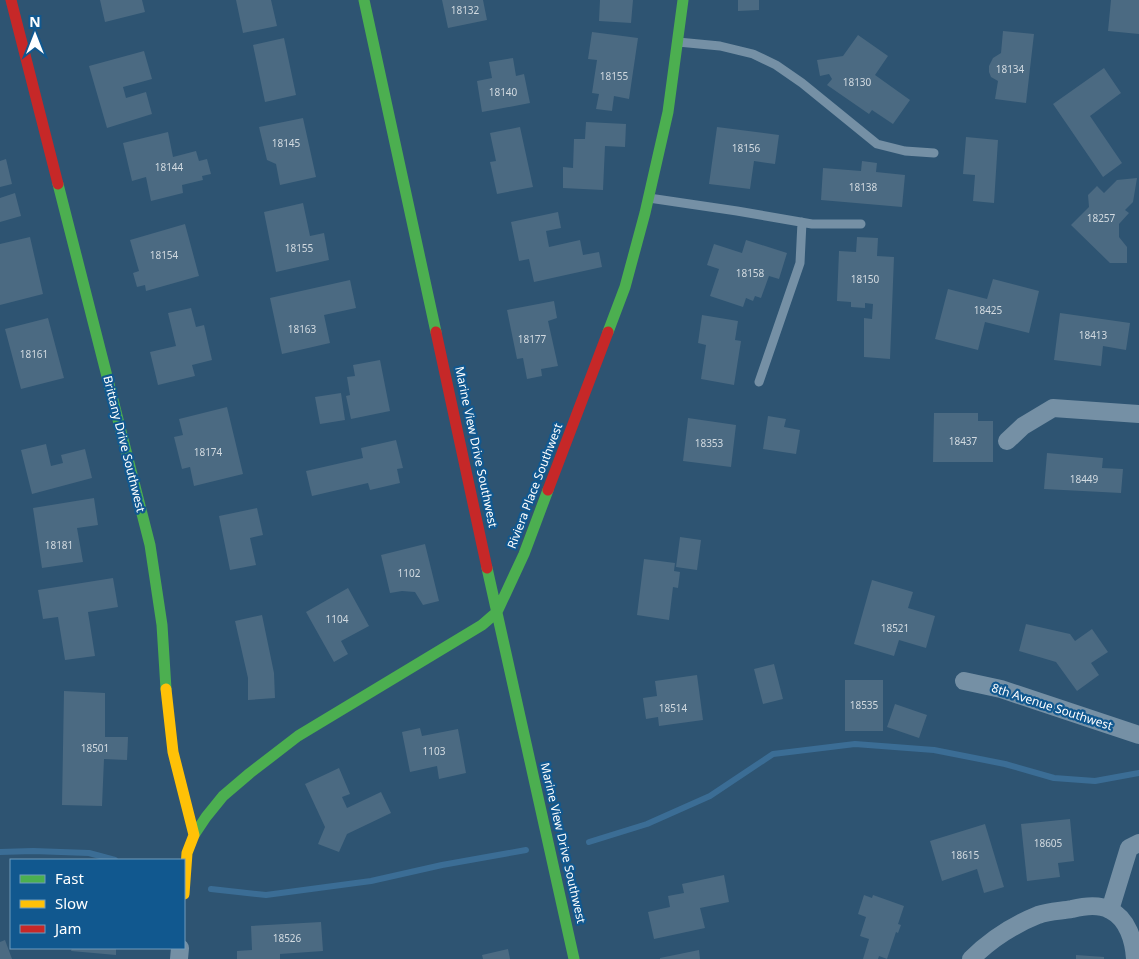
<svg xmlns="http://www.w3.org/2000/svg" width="1139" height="959" viewBox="0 0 1139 959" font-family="'Noto Sans',sans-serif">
<rect width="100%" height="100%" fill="#2e5472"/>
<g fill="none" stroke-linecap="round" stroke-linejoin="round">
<path stroke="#3b6d95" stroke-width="6" d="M589 842 647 824 710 796 773 754 855 744 934 750 1005 764 1054 778 1095 781 1139 773
M0 852 33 851 89 853 115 860
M211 889 266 895 371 881 442 865 526 850"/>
</g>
<path fill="#4b6a82" d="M100 0H142L145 12 105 22Z
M236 0H271L277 26 243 33Z
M442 0H483L487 20 448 28Z
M600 0H633L631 23 599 21Z
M738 0H759V10L738 11Z
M1111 0H1139V34L1108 31Z
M1003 31 1034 34 1026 103 995 99 998 81 991 77 989 72V66L993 58 1001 53Z
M592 32 638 38 629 99 614 96 612 111 596 109 599 94 592 93 597 60 588 59Z
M858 35 888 56 875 75 910 100 893 124 872 110 869 114 827 85 832 79 829 74 820 76 817 60 843 56Z
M284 38 296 95 265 102 253 45Z
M144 51 152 79 123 87 126 98 146 92 152 114 107 128 89 66Z
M513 58 516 76 524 74 530 103 482 112 477 81 492 78 489 62Z
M1104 68 1121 93 1090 116 1122 163 1103 177 1053 104Z
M303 118 316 177 280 185 276 164 267 160 259 127Z
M586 122 626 124 625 147 605 146 603 190 563 188V167L573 168 574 139H585Z
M520 127 533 187 497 194 490 162 496 161 490 133Z
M717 127 779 135 775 164 754 161 750 189 709 184Z
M168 132 173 157 196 151 199 161 207 159 211 174 202 176 203 180 182 185 183 193 151 201 146 177 132 181 123 143Z
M966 137 998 140 994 203 973 201 975 175 963 174Z
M6 159 12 184 0 187V161Z
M862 161 877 163 876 172 905 175 902 207 821 200 823 168 861 171Z
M1137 178 1133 202 1125 210 1129 213 1119 224V237L1127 247V263H1110L1071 225 1089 207 1088 195 1097 186 1104 193 1117 180Z
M15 193 21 216 0 222V198Z
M303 203 310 236 324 233 329 260 276 272 264 212Z
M558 212 561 228 546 231 549 247 580 240 583 255 599 252 602 267 534 282 529 259 519 261 511 222Z
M185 224 199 276 146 291 145 285 137 287 133 273 139 271 130 240Z
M30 237 43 294 0 305V244Z
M857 237 878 238 877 256 894 257 890 359 864 357V318L872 319 873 304 865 303V308L851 307V302L837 301 839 251 856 252Z
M746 240 787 253 779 279 769 276 761 298 755 296 753 301 746 298 743 307 710 296 719 269 707 265 714 244 742 253Z
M993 279 1039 291 1029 333 985 322 978 350 935 339 948 289 987 299Z
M350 280 356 308 324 315 330 343 282 354 270 298Z
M554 301 557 318 548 321 558 366 541 369 542 376 527 379 523 358 517 359 507 310Z
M191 308 196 327 204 325 212 360 192 365 195 376 158 385 150 352 176 346 168 313Z
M1060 313 1130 323 1126 350 1103 346 1101 366 1054 360Z
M702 315 738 321 735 340 741 341 734 385 701 379 706 345 698 343Z
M48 318 64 378 21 389 5 329Z
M380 360 390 411 351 419 346 396 350 395 347 377 355 376 353 365Z
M341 393 345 420 320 424 315 397Z
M227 407 243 474 194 486 190 467 182 469 174 437 183 435 179 419Z
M934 413H978V421H993V462H933Z
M768 416 786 419 784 427 800 430 796 454 763 449Z
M688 418 736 425 731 467 683 461Z
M396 440 403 468 397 469 400 483 370 490 368 483 312 496 306 471 363 458 361 448Z
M46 444 51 466 63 463 61 455 85 449 92 478 32 494 21 450Z
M1047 453 1103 458 1102 468 1123 469 1121 493 1044 489Z
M94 498 98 525 77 528 83 562 42 568 33 508Z
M257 508 263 535 250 538 256 565 230 570 219 516Z
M680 537 701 540 697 570 676 567Z
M425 544 439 601 423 605 415 592 402 591 390 593 381 555Z
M644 559 675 563 674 571 680 572 678 588 673 587 669 620 637 615Z
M113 578 118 607 88 612 95 656 65 660 58 617 43 619 38 590Z
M872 580 913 592 908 608 935 616 926 648 899 640 894 656 854 644Z
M348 588 369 626 341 641 348 654 334 662 306 612Z
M262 615 274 673 275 698 248 700V678L235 621Z
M1026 624 1070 634 1075 641 1092 629 1108 652 1091 663 1099 675 1077 691 1056 662 1019 651Z
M774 664 783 699 763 704 754 669Z
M697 675 703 720 659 726 658 717 646 719 643 698 657 696 655 681Z
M845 680H883V731H845Z
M64 691 105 693V737H128L127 760 104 759 102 806 62 805Z
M895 704 927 715 919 738 887 727Z
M420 728 422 736 458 729 466 773 439 779 437 766 410 772 402 732Z
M339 768 350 794 342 797 347 808 381 792 391 813 347 834 339 852 318 844 325 827 305 784Z
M1070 819 1074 861 1058 863 1060 877 1027 881 1021 824Z
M985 824 1004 887 984 893 977 869 942 881 930 841Z
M724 875 729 902 700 908 705 928 654 939 648 912 670 907 668 896 684 893 682 884Z
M864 895 872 898 873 895 904 906 898 924 901 925 898 933 896 932 887 959 879 956 878 959H863L869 939 860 936 866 917 858 914Z
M321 922 323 951 280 954V959H237V951L252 950 251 926Z
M5 940 12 959H0V942Z
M72 948H116V955L71 951Z
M508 949 510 959H483L482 955Z
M699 950 700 959H660V958Z
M1076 955 1104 957V959H1076Z"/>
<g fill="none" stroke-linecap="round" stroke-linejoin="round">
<path stroke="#7590a5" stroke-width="9" d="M678 42 720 46 753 54 776 65 802 83 877 144 905 151 934 153
M649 198 737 211 812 224H861
M759 382 800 263 802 222"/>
<path stroke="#7590a5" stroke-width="18" d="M1007 441 1023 426 1053 408 1139 414
M964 681 1001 689 1139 735
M1110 910 1129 848 1139 843
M179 959 180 948
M971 959C990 940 1013 925 1038 915 1049 911 1061 911 1072 909 1084 906 1099 904 1110 910 1128 919 1134 941 1135 959"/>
<path stroke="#4caf50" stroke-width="11" d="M364 0 436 332
M58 184 150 545 162 625 166 689
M608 332 625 287 645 213 668 112 683 0
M487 568 574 959
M194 835 206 817 223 796 250 773 298 736 482 625 497 612 524 554 548 490"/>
<path stroke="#ffc107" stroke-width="11" d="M166 689 173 752 194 835 187 853 184 894"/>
<path stroke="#c62828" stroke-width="11" d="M11 0 58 184
M436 332 487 568
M548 490 608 332"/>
</g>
<g text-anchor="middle" stroke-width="4.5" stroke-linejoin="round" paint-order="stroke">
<g font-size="10" fill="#d2dae0">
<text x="465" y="14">18132</text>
<text x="1010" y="73">18134</text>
<text x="614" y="80">18155</text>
<text x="857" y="86">18130</text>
<text x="503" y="96">18140</text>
<text x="286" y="147">18145</text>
<text x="746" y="152">18156</text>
<text x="169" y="171">18144</text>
<text x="863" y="191">18138</text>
<text x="1101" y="222">18257</text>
<text x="299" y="252">18155</text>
<text x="164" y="259">18154</text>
<text x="750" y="277">18158</text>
<text x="865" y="283">18150</text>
<text x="988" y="314">18425</text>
<text x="302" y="333">18163</text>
<text x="1093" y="339">18413</text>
<text x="532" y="343">18177</text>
<text x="34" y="358">18161</text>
<text x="963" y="445">18437</text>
<text x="709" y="447">18353</text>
<text x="208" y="456">18174</text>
<text x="1084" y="483">18449</text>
<text x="59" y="549">18181</text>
<text x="409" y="577">1102</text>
<text x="337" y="623">1104</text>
<text x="895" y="632">18521</text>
<text x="864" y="709">18535</text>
<text x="673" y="712">18514</text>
<text x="95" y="752">18501</text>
<text x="434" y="755">1103</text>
<text x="1048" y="847">18605</text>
<text x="965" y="859">18615</text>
<text x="287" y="942">18526</text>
</g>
<g font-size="12" fill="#fff" stroke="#11588f">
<text transform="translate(124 444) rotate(76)" y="4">Brittany Drive Southwest</text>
<text transform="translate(476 447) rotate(78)" y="4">Marine View Drive Southwest</text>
<text transform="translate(535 486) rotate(-69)" y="4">Riviera Place Southwest</text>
<text transform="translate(1052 707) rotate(18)" y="4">8th Avenue Southwest</text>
<text transform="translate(563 843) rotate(77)" y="4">Marine View Drive Southwest</text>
</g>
</g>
<rect x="10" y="859" width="175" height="90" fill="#11588f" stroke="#709bbc"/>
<rect x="20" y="875" width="25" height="8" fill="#4caf50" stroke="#709bbc"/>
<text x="55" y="884" font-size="15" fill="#ffffff">Fast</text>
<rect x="20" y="900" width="25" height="8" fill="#ffc107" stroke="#709bbc"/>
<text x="55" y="909" font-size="15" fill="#ffffff">Slow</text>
<rect x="20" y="925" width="25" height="8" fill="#c62828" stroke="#709bbc"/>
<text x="55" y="934" font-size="15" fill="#ffffff">Jam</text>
<g transform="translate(35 35)" stroke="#11588f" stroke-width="4" paint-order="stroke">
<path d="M0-4L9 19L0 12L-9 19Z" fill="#ffffff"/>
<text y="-8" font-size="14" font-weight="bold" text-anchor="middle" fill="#ffffff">N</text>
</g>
</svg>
